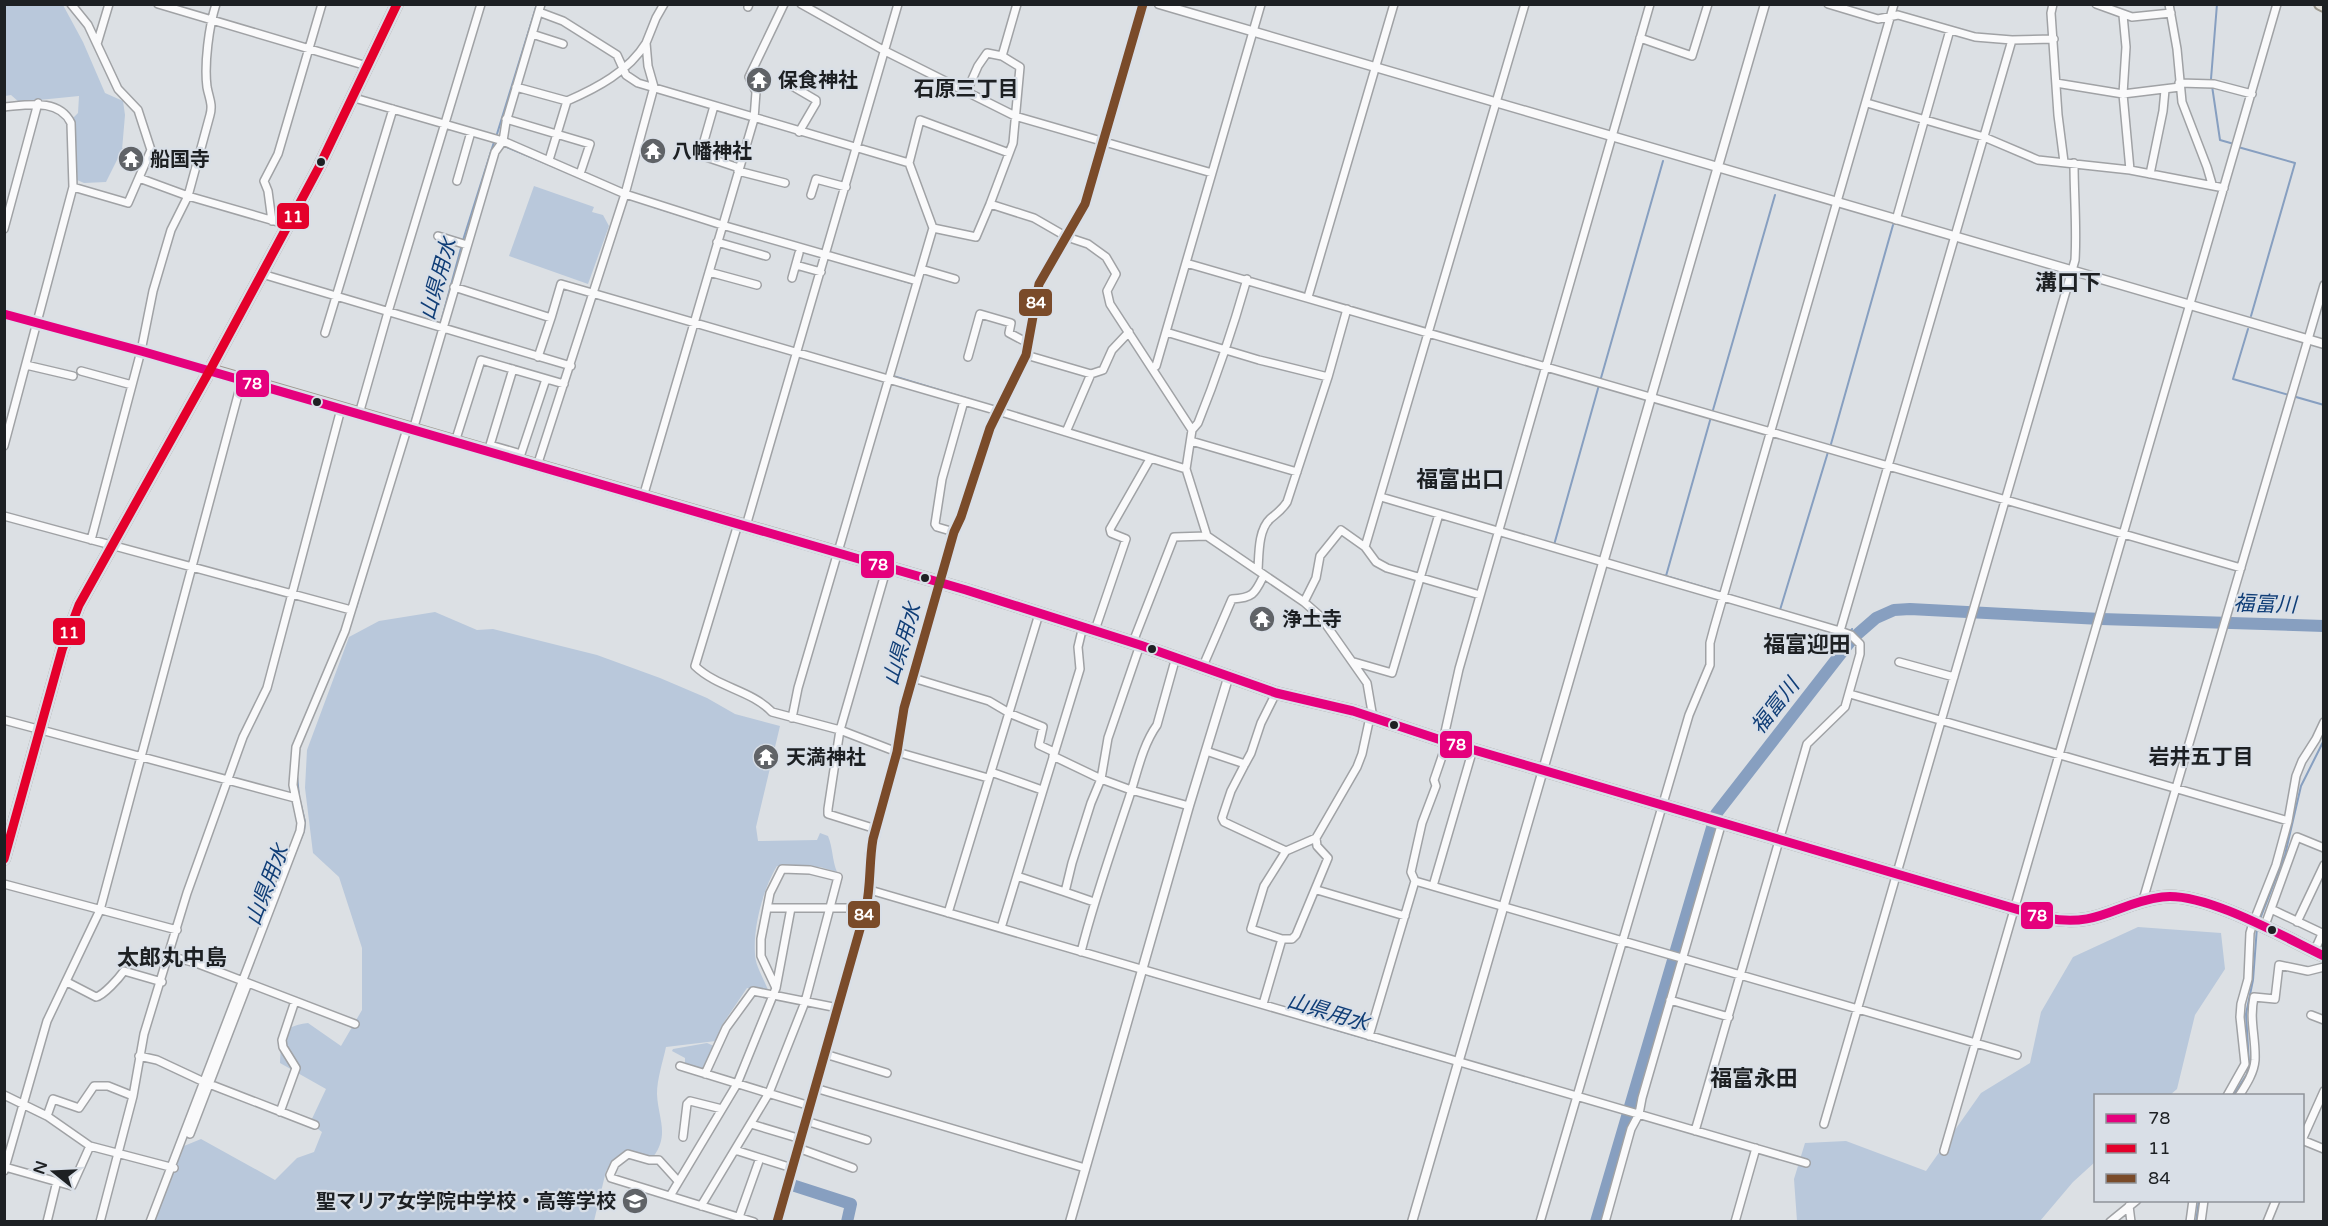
<svg xmlns="http://www.w3.org/2000/svg" width="2328" height="1226" viewBox="0 0 2328 1226" font-family="'Varela Round','Noto Sans JP',sans-serif">
<rect width="100%" height="100%" fill="#dce0e4"/>
<path fill="#b9c8db" d="M5 5H63L83 42 105 93 123 101 125 115 122 150 106 182 84 183 68 176 71 120 78 113 79 96 19 102 11 95 5 96Z
M534 186 594 207 592 212 603 215 609 226 588 284 509 256Z
M435 612 477 630 493 629 597 655 660 678 707 698 735 714 780 726 756 827 758 841 817 840 820 833 828 836C833 848 832 860 837 872L820 867 777 866C763 889 753 927 755 954 755 965 764 979 768 990L747 988 722 1025 716 1041 666 1047C663 1061 657 1079 657 1094 658 1118 670 1135 653 1157L627 1151 615 1158 606 1171 594 1221 154 1222 184 1146 201 1139 275 1180 297 1158 314 1152 322 1132 310 1123 326 1089 280 1063C282 1037 278 1027 308 1023L341 1046 362 1010V948L339 877 313 853 305 788 307 750 349 637 379 621Z
M2138 927 2221 933 2225 969 2195 1015 2177 1089 2170 1095 2096 1096 2095 1162 2073 1182 2040 1221H1797L1794 1179 1805 1143 1846 1141 1926 1171 1981 1093 2030 1063 2041 1012 2073 957Z
M707 1043 714 1046 704 1071 685 1065V1058L672 1051 673 1049Z"/>
<g fill="none" stroke-linecap="round" stroke-linejoin="round">
<path stroke="#879fc0" stroke-width="2" d="M2217 4 2211 79 2220 140 2234 144
M497 134 537 4
M504 146 576 176
M2238 147 2295 163 2251 316
M654 207 689 218
M894 278 914 284
M2248 329 2233 379 2324 405
M432 355 464 237 494 142
M890 375 969 399
M1601 378 1663 161
M1713 410 1775 195
M1711 417 1666 576 1780 610
M411 424 416 407
M956 441 967 404
M1831 444 1893 225
M1828 452 1780 610 1851 631 1852 629
M1554 545 1599 385
M1645 571 1666 576
M356 608 367 570
M351 622 354 613
M1856 632 1858 634
M332 669 338 655
M895 746 899 707 935 587
M297 776 299 796
M872 825 892 755
M865 877V857L870 832
M284 881 304 831 305 822 300 801
M874 888V859L889 795
M2260 919 2285 855 2301 786 2324 740
M1145 974 1159 978
M1323 1026 1385 1044
M1391 1046 1452 1063
M1465 1067 1518 1083
M2233 1096 2247 1074 2249 1064 2246 1014 2253 980 2257 927
M2196 1222 2199 1200"/>
<path stroke="#879fc0" stroke-width="12" d="M792 1185 851 1204 847 1222
M1596 1222 1716 814 1853 638 1876 618 1894 610 1910 609 2101 619 2324 626"/>
<g stroke="#a0a2a5" stroke-width="10">
<path id="minor" d="M71 4 88 25 118 89 138 110 151 150 128 203 73 187
M158 4 367 66
M801 4 885 51 1015 116 1212 173
M1828 4 1878 19 1898 15 1975 37 2012 40 2054 39
M2053 4 2051 13 2058 115 2064 162
M2096 4 2132 17 2171 13
M2169 4 2177 49 2182 102 2207 167 2212 184
M748 7 749 4
M539 12 563 21 617 55 626 75 638 83 909 163 933 228 798 688 792 718
M2123 15 2126 47 2123 94 2130 170
M532 34 563 44
M1640 38 1692 56 1708 4
M97 44 109 4
M1002 56 1017 4
M2056 83 2123 94 2180 87
M2179 83 2214 84 2252 94
M792 86 816 100V103L799 132
M516 87 567 101
M966 93 978 66 987 53 1002 56 1020 67 1013 143 990 204 1034 218 1067 237 1088 244 1106 257 1116 274 1107 291 1110 304 1192 430
M351 97 503 141 625 194 722 225 917 281
M1867 103 1984 137 2038 160 2130 170 2224 188
M714 106 700 155 739 168
M4 107C27 105 59 98 71 123L73 187 4 446
M506 119 590 144 580 174
M549 160 567 101C597 88 629 71 646 43
M909 163 920 120 1009 153
M738 171 785 183
M2150 174 2163 111 2165 90
M139 178 188 196 288 225
M457 181 471 132
M811 195 816 179 846 187
M1896 220 1950 30
M272 221 268 191 264 181 278 154 322 4
M933 228 976 237 990 204
M4 229 38 103
M438 236 467 245
M717 242 766 256
M1186 263 2241 568
M796 265 821 272
M921 269 955 279
M709 272 757 285
M262 274 571 366
M792 278 799 253
M1247 279C1233 328 1217 376 1198 423L1192 430 1186 469 1207 536 1304 602 1320 616 1367 683 1373 718
M454 287 551 318 561 284 998 411 1186 469
M1308 297 1394 4
M4 314 210 370
M1166 332 1259 360 1328 377
M325 333 393 109
M1026 355 1091 374
M538 357 551 318
M968 357 980 314 1011 323 1009 333 1028 343
M26 365 73 376
M1153 368 1156 366 1261 4
M513 369 490 445 521 454 546 379
M81 371 132 385
M359 414 388 312 481 4
M413 430 495 152 503 141 506 122 541 4
M1066 432 1091 374 1103 370 1112 350 1129 332
M1191 441 1297 472
M455 442 481 360 564 384
M537 466 625 194 654 87 648 66 646 43 656 18 664 4
M643 497 754 119 756 92 749 77 784 4
M1381 497 1840 631 1851 635 1860 644V654L1845 707 1807 744 1695 1131
M4 516 351 610
M738 524 695 666C718 688 751 690 772 712L840 730 897 752 988 778
M746 526 898 4
M954 532 937 527 935 524 942 479 964 401
M91 540 141 351 153 291 171 230 188 196 210 115C213 104 209 98 207 87 204 64 209 26 216 4
M1365 547 1525 4
M1258 570C1259 555 1258 530 1270 519 1277 513 1282 510 1287 502L1328 377 1347 309
M1304 602 1316 578 1320 556 1341 530 1365 547 1376 562 1387 568 1480 595
M1095 630 1126 539 1111 533 1110 529 1150 459
M1840 631 2012 40
M1133 642 1174 537 1207 536
M1354 662 1392 673 1439 514
M1899 662 1954 677
M1203 666 1232 599C1254 598 1255 593 1264 575
M913 678 989 701 1011 714 1043 727 1039 745 1054 752
M1850 694 2288 821
M4 720 295 798
M1443 741 1459 669 1650 4
M1206 751 1245 764 1251 753 1261 723 1276 693
M1053 756 1101 779 1131 790 1189 806
M1245 764 1231 791 1222 818 1224 822 1286 851 1316 838 1357 767 1362 754 1370 717
M991 772 1042 790
M876 829 828 814V809L840 730 887 567
M1017 876 1065 892
M1415 881 2017 1055
M4 884 177 930
M1433 886 1473 749
M870 890 1806 1163
M1317 890 1405 916
M2143 900 2324 285
M1094 902 1065 892 1072 863 1091 803 1101 779 1108 738 1140 645
M767 908H866
M2271 909 2324 934
M948 913 1039 614
M2297 922 2324 865
M1001 928 1080 669 1078 647 1083 626
M2264 928 2297 837 2324 848
M1282 939 1251 929 1264 886 1286 851
M1081 952C1094 900 1112 849 1129 798 1137 774 1142 746 1157 725L1176 657
M2314 952 2322 934
M169 956 196 963 355 1024
M67 982 96 997C104 995 119 978 124 971L162 982
M1670 1000 1729 1017
M1263 1004 1282 939H1292L1296 935 1328 858 1317 846 1316 838
M2311 1015 2324 1020
M1369 1036 1415 881 1411 872 1422 823 1436 786 1434 780 1447 742
M825 1054 887 1073
M139 1056 157 1060 204 1082 315 1125
M680 1066 810 1106
M705 1074 726 1028 753 991 838 1008
M815 1088 1085 1168
M4 1095 47 1116 90 1146 174 1168
M2227 1096 2245 1064 2240 1017 2241 1004 2248 979 2250 933 2253 923 2276 865 2288 821 2296 776 2302 761 2316 739 2324 722
M2239 1096C2246 1085 2254 1073 2255 1060 2256 1037 2249 1021 2254 997L2275 999 2279 965 2308 971 2324 967
M280 1112 296 1068 283 1047 282 1040 295 1001
M47 1116 53 1099 79 1108 94 1086H108L133 1096
M806 1121 867 1140
M751 1124 801 1139
M1824 1124 2075 260C2077 228 2074 196 2074 163
M190 1134 248 983
M683 1137 687 1104 690 1101 722 1109
M2302 1140 2324 1091
M2302 1140 2324 1149
M798 1148 853 1168
M735 1150 792 1168
M1944 1151 2277 4
M5 1167 72 1186 90 1146
M4 1171 47 1021 100 910 242 380
M678 1181 659 1160H649L628 1154 615 1164 610 1175 611 1178 754 1222
M670 1196 737 1084 776 988 791 908
M701 1206 769 1093 805 1002 838 877 810 870 782 869 770 893 761 939V956L776 988
M2129 1206 2131 1222
M739 1217 760 1158
M47 1222 57 1181
M100 1222 133 1096 144 1034 187 893 243 737 267 688 341 409
M150 1222 300 831 301 823 293 785 296 747 345 631 407 429
M777 1222 866 908C871 885 869 862 873 839L897 752 904 708 954 532 961 517 990 428 1026 355 1039 284 1085 204 1143 4
M1540 1222 1689 715 1710 665V643L1714 628 1894 4
M1605 1222 1631 1129 1639 1114 1642 1098 1722 822
M1735 1222 1756 1148
M2110 1222 2137 1200
M2190 1222 2193 1200
M2201 1222 2204 1200
M2267 1222 2276 1200"/>
</g>
<g stroke="#a0a2a5" stroke-width="11">
<path id="tertiary" d="M1159 4 2324 344
M1070 1222 1189 806 1229 675
M1412 1222 1765 4"/>
</g>
<g stroke="#9d988e" stroke-width="14">
<path id="primary" d="M2320 4 2324 6
M210 370 966 590 1140 645 1276 693 1353 711 1447 742 2047 918C2099 928 2116 903 2162 897 2204 891 2284 937 2324 956
M4 859 62 650 79 605 210 370 288 225 319 167 397 4"/>
</g>
<use href="#minor" stroke="#fafafb" stroke-width="7"/>
<use href="#tertiary" stroke="#fafafb" stroke-width="8"/>
<use href="#primary" stroke="#e3e0da" stroke-width="10"/>
<g stroke="#d9dfe7" stroke-width="14">
<path id="bus-1" d="M4 314 141 351 966 590 1140 645 1276 693 1353 711 1447 742 2047 918C2099 928 2116 903 2162 897 2204 891 2284 937 2324 956"/>
</g>
<g stroke="#d9dfe7" stroke-width="14">
<path id="bus-2" d="M4 859 62 650 79 605 210 370 288 225 319 167 397 4"/>
</g>
<g stroke="#d9dfe7" stroke-width="14">
<path id="bus-3" d="M777 1222 866 908C871 885 869 862 873 839L897 752 904 708 954 532 961 517 990 428 1026 355 1039 284 1085 204 1143 4"/>
</g>
<use href="#bus-1" stroke="#e5007d" stroke-width="9"/>
<use href="#bus-2" stroke="#e4002b" stroke-width="9"/>
<use href="#bus-3" stroke="#7a4b2a" stroke-width="9"/>
</g>
<defs>
<g id="temple-disc" transform="scale(1.35)"><circle r="9.5" fill="#606367" stroke="#d9dfe7"/><path d="M0-6L5-2H3V0L6.5 2.5H4V6H1.5V3h-3V6H-4V2.5H-6.5L-3 0V-2H-5Z" fill="#fff"/></g>
<g id="school-disc" transform="scale(1.35)"><circle r="9.5" fill="#606367" stroke="#d9dfe7"/><path d="M0-5L7-2L0 1L-7-2ZM-4 1L0 2.5L4 1V4Q0 6-4 4Z" fill="#fff"/></g>
</defs>
<g fill-rule="evenodd">
<use href="#temple-disc" x="759" y="80"/>
<use href="#temple-disc" x="653" y="151"/>
<use href="#temple-disc" x="131" y="159"/>
<use href="#temple-disc" x="1262" y="619"/>
<use href="#temple-disc" x="766" y="757"/>
<use href="#school-disc" x="635" y="1201"/>
</g>
<g fill="#1d2023" stroke="#d9dfe7" stroke-width="2">
<circle cx="321" cy="162" r="5"/>
<circle cx="317" cy="402" r="5"/>
<circle cx="925" cy="578" r="5"/>
<circle cx="1152" cy="649" r="5"/>
<circle cx="1394" cy="725" r="5"/>
<circle cx="2272" cy="930" r="5"/>
</g>
<g text-anchor="middle" stroke-width="4.5" stroke-linejoin="round" paint-order="stroke">
<g font-size="20" font-weight="bold" fill="#1d2023" stroke="#d9dfe7" text-anchor="start">
<text x="778" y="87">保食神社</text>
<text x="672" y="158">八幡神社</text>
<text x="150" y="166">船国寺</text>
<text x="1282" y="626">浄土寺</text>
<text x="786" y="764">天満神社</text>
<text x="616" y="1208" text-anchor="end">聖マリア女学院中学校・高等学校</text>
</g>
<g font-size="21" font-weight="bold" fill="#1d2023" stroke="#d9dfe7">
<text x="966" y="96">石原三丁目</text>
<text x="2201" y="764">岩井五丁目</text>
</g>
<g font-size="21" font-style="italic" fill="#103e77" stroke="#d9dfe7">
<text transform="translate(438 279) rotate(-74)" y="7">山県用水</text>
<text transform="translate(2265 604) rotate(2)" y="7">福富川</text>
<text transform="translate(902 644) rotate(-73)" y="7">山県用水</text>
<text transform="translate(1775 706) rotate(-52)" y="7">福富川</text>
<text transform="translate(267 885) rotate(-69)" y="7">山県用水</text>
<text transform="translate(1328 1012) rotate(17)" y="7">山県用水</text>
</g>
<g font-size="22" font-weight="bold" fill="#1d2023" stroke="#d9dfe7">
<text x="2068" y="290">溝口下</text>
<text x="1460" y="487">福富出口</text>
<text x="1807" y="652">福富迎田</text>
<text x="172" y="965">太郎丸中島</text>
<text x="1754" y="1086">福富永田</text>
</g>
</g>
<g stroke="#d9dfe7" stroke-width="2">
<rect x="276" y="202" width="34" height="28" rx="6" fill="#e4002b"/>
<rect x="1018" y="288" width="35" height="29" rx="6" fill="#7a4b2a"/>
<rect x="235" y="369" width="35" height="29" rx="6" fill="#e5007d"/>
<rect x="860" y="550" width="35" height="29" rx="6" fill="#e5007d"/>
<rect x="52" y="617" width="34" height="29" rx="6" fill="#e4002b"/>
<rect x="1439" y="730" width="34" height="29" rx="6" fill="#e5007d"/>
<rect x="847" y="900" width="34" height="29" rx="6" fill="#7a4b2a"/>
<rect x="2020" y="901" width="34" height="29" rx="6" fill="#e5007d"/>
</g>
<g font-size="16" text-anchor="middle" font-weight="bold" fill="#fff">
<text x="293" y="222">11</text>
<text x="1036" y="308">84</text>
<text x="252" y="389">78</text>
<text x="878" y="570">78</text>
<text x="69" y="638">11</text>
<text x="1456" y="750">78</text>
<text x="864" y="920">84</text>
<text x="2037" y="921">78</text>
</g>
<rect width="2328" height="1226" fill="none" stroke="#1d2023" stroke-width="12"/>
<rect x="2094" y="1094" width="210" height="108" fill="#d9dfe7" stroke="#8e9399" stroke-width="1.5"/>
<rect x="2106" y="1114" width="30" height="9" fill="#e5007d" stroke="#8e9399" stroke-width="1.5"/>
<text x="2148" y="1124" font-size="18" fill="#1d2023">78</text>
<rect x="2106" y="1144" width="30" height="9" fill="#e4002b" stroke="#8e9399" stroke-width="1.5"/>
<text x="2148" y="1154" font-size="18" fill="#1d2023">11</text>
<rect x="2106" y="1174" width="30" height="9" fill="#7a4b2a" stroke="#8e9399" stroke-width="1.5"/>
<text x="2148" y="1184" font-size="18" fill="#1d2023">84</text>
<g transform="translate(54 1172) rotate(288)" stroke="#d9dfe7" stroke-width="4.5" paint-order="stroke">
<path d="M0-4.5L10 22L0 15L-10 22Z" fill="#1d2023"/>
<text y="-9" font-size="16" font-weight="bold" text-anchor="middle" fill="#1d2023">N</text>
</g>
</svg>
